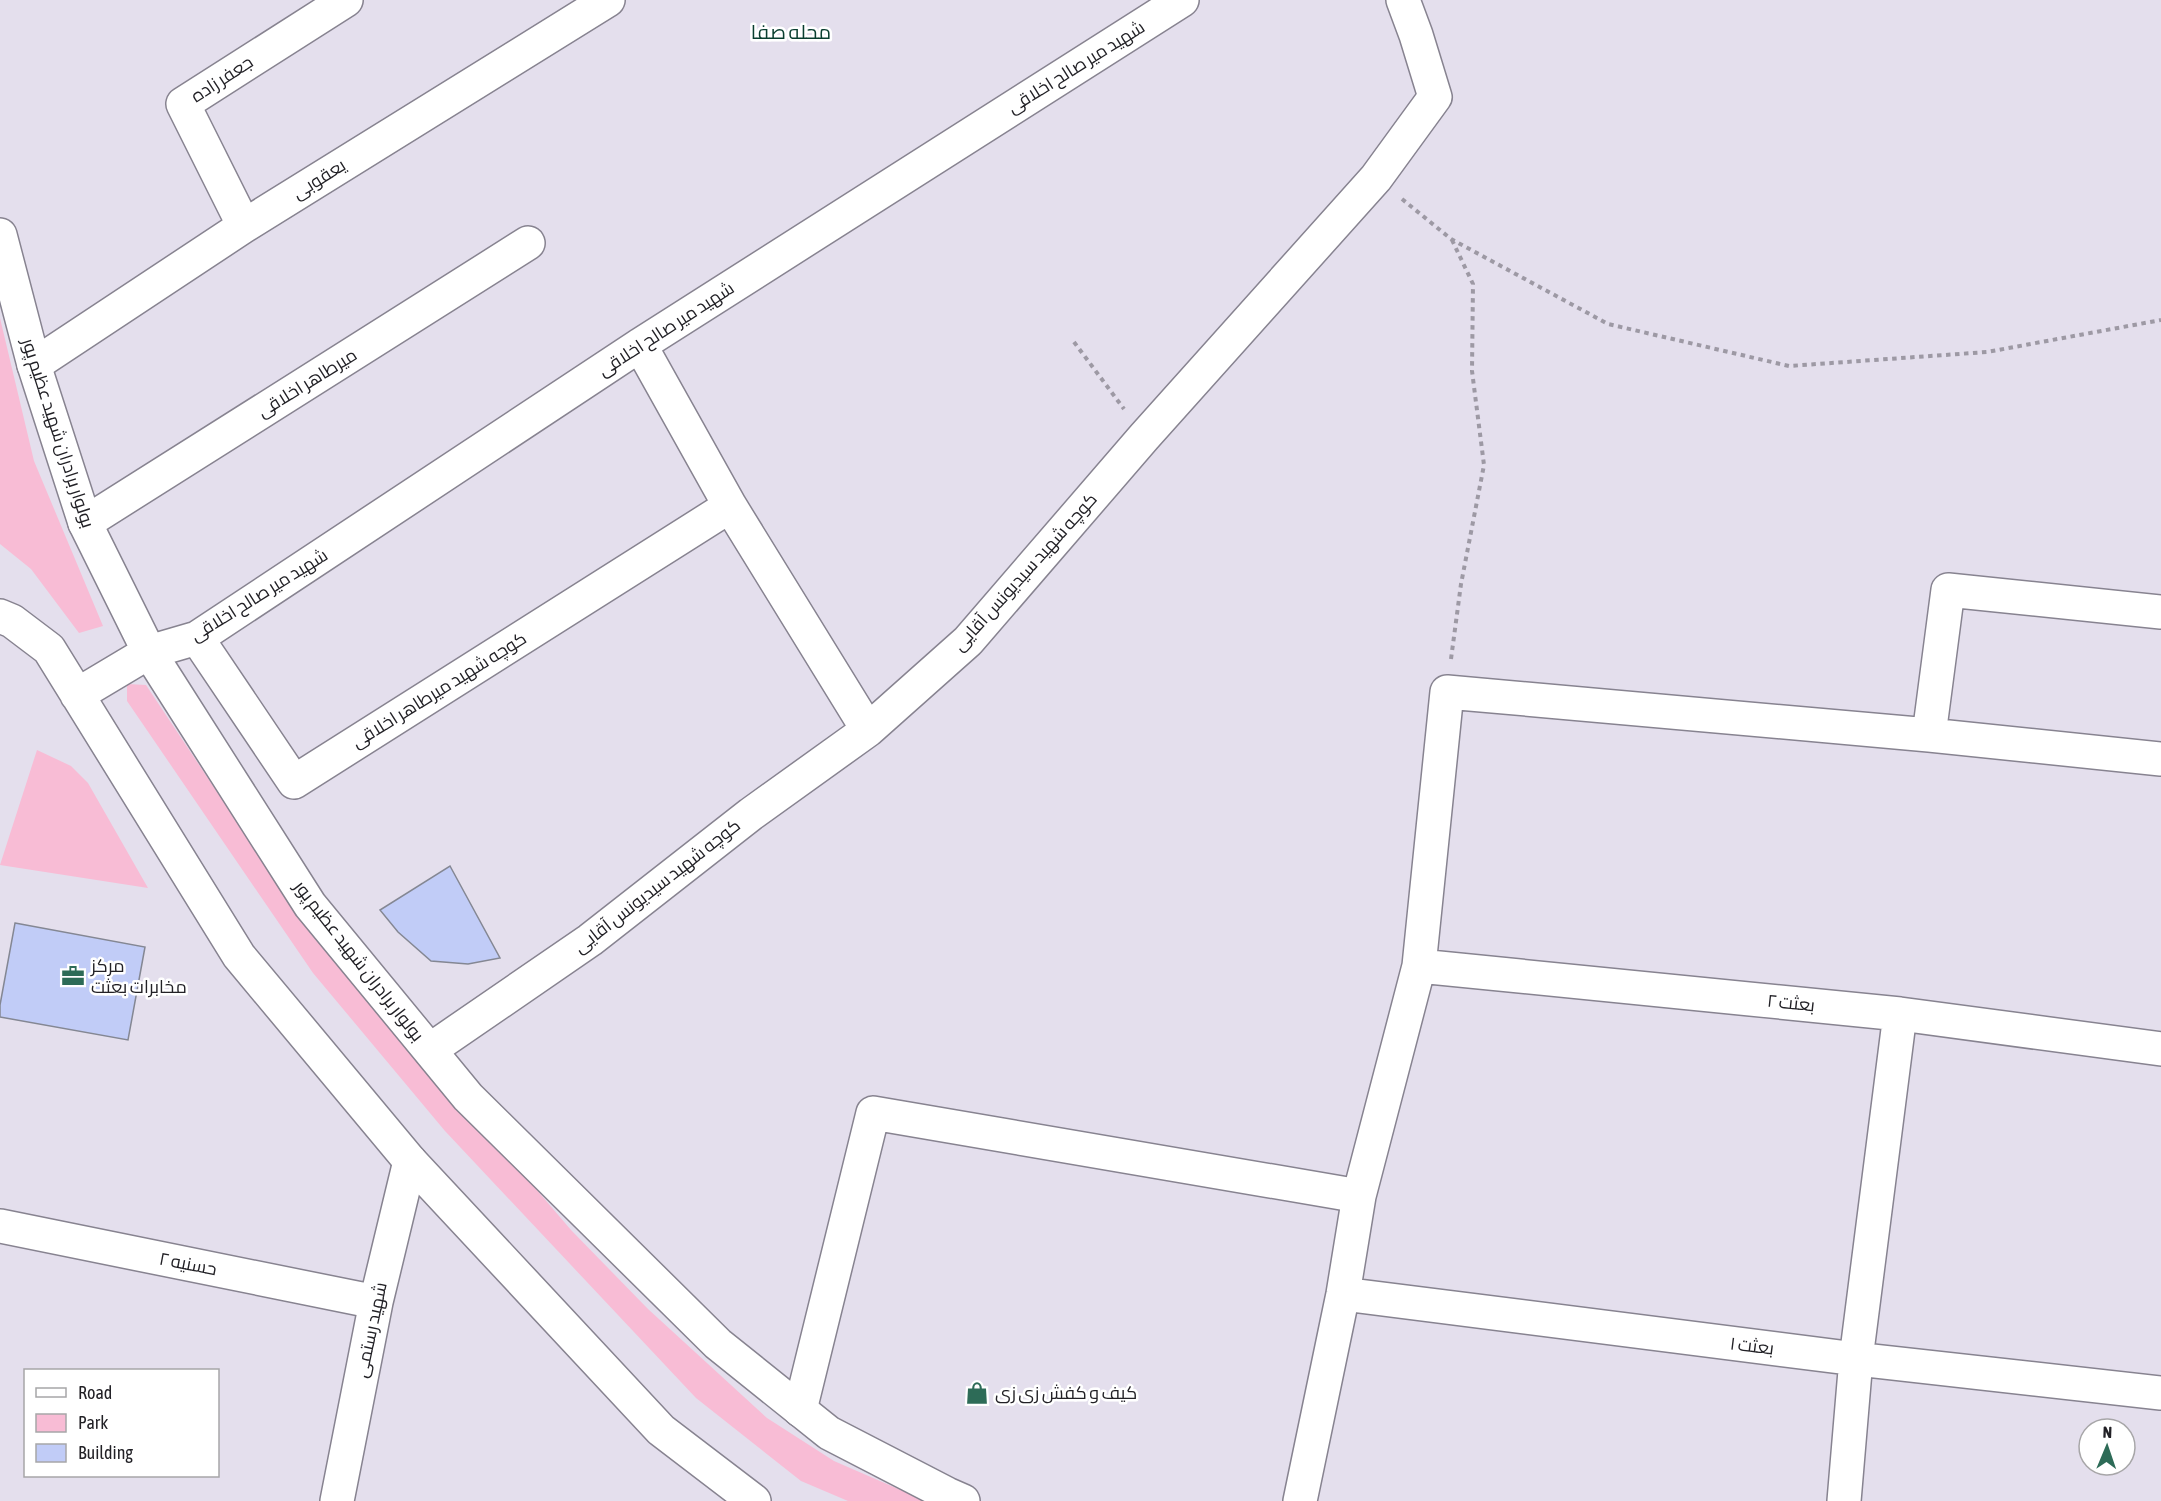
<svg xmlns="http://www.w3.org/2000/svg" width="2161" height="1501" viewBox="0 0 2161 1501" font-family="'Asap Condensed',Cairo,sans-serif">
<rect width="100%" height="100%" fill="#e4dfed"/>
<path fill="#f8bcd5" d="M0 318 34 461 103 626 79 633 31 569 0 544Z
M127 684 146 685 263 861 337 956 571 1230 648 1309 767 1418 834 1461 926 1501H848L801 1481 696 1398 445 1131 313 973 127 701Z
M37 750 71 766 88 783 148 888 0 865Z"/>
<path fill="#c1ccf7" stroke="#848793" stroke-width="1.5" d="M450 866 500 958 468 964 431 961 398 932 380 910Z
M15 923 145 947 128 1040 0 1017V1005Z"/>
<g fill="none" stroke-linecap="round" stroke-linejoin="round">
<g stroke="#878390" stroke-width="36">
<path id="minor" d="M244 226 183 104 346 0
M640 345 730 506 868 730
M34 365 244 226 608 0
M85 523 528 243
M197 638 294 782 730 506
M149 652 197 638 640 345 1182 0
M1929 735 1948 590 2161 612
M1419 966 1900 1014 2161 1049
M430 1050 590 940 751 814 868 730 968 641 1144 437 1376 178 1435 97 1416 35 1403 0
M0 1226 376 1302
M1343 1294 1856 1359 2161 1393
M800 1410 873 1113 1359 1196
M337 1501 376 1302 410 1161
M1300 1501 1343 1294 1359 1196 1419 966 1447 692 1929 735 2161 759
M1844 1501 1856 1359 1900 1014"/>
</g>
<g stroke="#878390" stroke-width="36">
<path id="major" d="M0 235 34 365 85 523 149 652 310 905 468 1097 718 1344 829 1433 947 1494 963 1501
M0 616 12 621 49 649 239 956 410 1161 661 1430 754 1501
M77 695 149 652"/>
</g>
<path stroke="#9d99a4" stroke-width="4" stroke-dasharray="4.5 4.5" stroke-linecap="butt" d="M1402 199 1451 239 1608 324 1789 366 1987 352 2161 320
M1074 342 1124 409
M1451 659 1461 584 1484 465 1472 371 1473 284 1452 240"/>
<use href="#minor" stroke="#fff" stroke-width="33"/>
<use href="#major" stroke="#fff" stroke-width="33"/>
</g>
<defs>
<g id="office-bare" transform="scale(1.8)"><path d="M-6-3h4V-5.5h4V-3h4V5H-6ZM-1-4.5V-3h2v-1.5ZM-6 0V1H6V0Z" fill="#2d6b57" stroke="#fff" stroke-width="2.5" paint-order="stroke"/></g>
<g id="shop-bare" transform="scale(1.8)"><path d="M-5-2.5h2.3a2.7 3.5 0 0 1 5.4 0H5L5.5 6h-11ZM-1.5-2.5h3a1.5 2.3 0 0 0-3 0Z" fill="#2d6b57" stroke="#fff" stroke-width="2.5" paint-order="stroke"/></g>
</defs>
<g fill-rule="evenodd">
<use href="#office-bare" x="73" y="976"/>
<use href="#shop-bare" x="977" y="1393"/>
</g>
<g text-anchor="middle" stroke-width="5" stroke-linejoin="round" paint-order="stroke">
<g font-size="18" fill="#222126" stroke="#fff">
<text transform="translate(1076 67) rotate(-32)" y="6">شهید میر صالح اخلاقی</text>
<text transform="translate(222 79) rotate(-33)" y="6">جعفر زاده</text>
<text transform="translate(319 179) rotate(-32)" y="6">یعقوبی</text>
<text transform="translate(666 329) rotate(-33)" y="6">شهید میر صالح اخلاقی</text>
<text transform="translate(307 383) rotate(-32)" y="6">میرطاهر اخلاقی</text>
<text transform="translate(58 433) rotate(72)" y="6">بولوار برادران شهید عظیم‌ پور</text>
<text transform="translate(1025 572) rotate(-48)" y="6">کوچه شهید سیدیونس آقایی</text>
<text transform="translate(259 595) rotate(-32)" y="6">شهید میر صالح اخلاقی</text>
<text transform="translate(439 690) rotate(-32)" y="6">کوچه شهید میرطاهر اخلاقی</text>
<text transform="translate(657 886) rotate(-38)" y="6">کوچه شهید سیدیونس آقایی</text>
<text transform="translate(359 961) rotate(52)" y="6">بولوار برادران شهید عظیم‌ پور</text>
<text transform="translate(1791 1003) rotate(6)" y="6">بعثت ۲</text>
<text transform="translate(188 1264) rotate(11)" y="6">حسنیه ۲</text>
<text transform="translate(371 1330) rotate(-78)" y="6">شهید رستمی</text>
<text transform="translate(1752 1346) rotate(7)" y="6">بعثت ۱</text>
</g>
<g font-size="18" fill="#222126" stroke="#fff" text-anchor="start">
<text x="91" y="972">مرکز<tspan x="91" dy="21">مخابرات بعثت</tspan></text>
<text x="995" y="1399">کیف و کفش زی زی</text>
</g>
<g font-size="20" fill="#093e30" stroke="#fff">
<text x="791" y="39">محله صفا</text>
</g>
</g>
<rect x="24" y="1369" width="195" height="108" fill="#ffffff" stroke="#a7a6a8" stroke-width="1.5"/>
<rect x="36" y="1388" width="30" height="9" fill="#ffffff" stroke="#a7a6a8" stroke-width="1.5"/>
<text x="78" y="1399" font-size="18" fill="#222126">Road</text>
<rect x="36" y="1414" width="30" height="18" fill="#f8bcd5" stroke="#a7a6a8" stroke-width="1.5"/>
<text x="78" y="1429" font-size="18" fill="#222126">Park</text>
<rect x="36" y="1444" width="30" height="18" fill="#c1ccf7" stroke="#a7a6a8" stroke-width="1.5"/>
<text x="78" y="1459" font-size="18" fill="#222126">Building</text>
<g transform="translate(2107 1447) rotate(2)"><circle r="28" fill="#ffffff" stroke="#a7a6a8" stroke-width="1.5"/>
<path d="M0-4.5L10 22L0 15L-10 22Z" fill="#2d6b57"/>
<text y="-9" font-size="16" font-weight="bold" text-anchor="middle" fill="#222126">N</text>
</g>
</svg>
